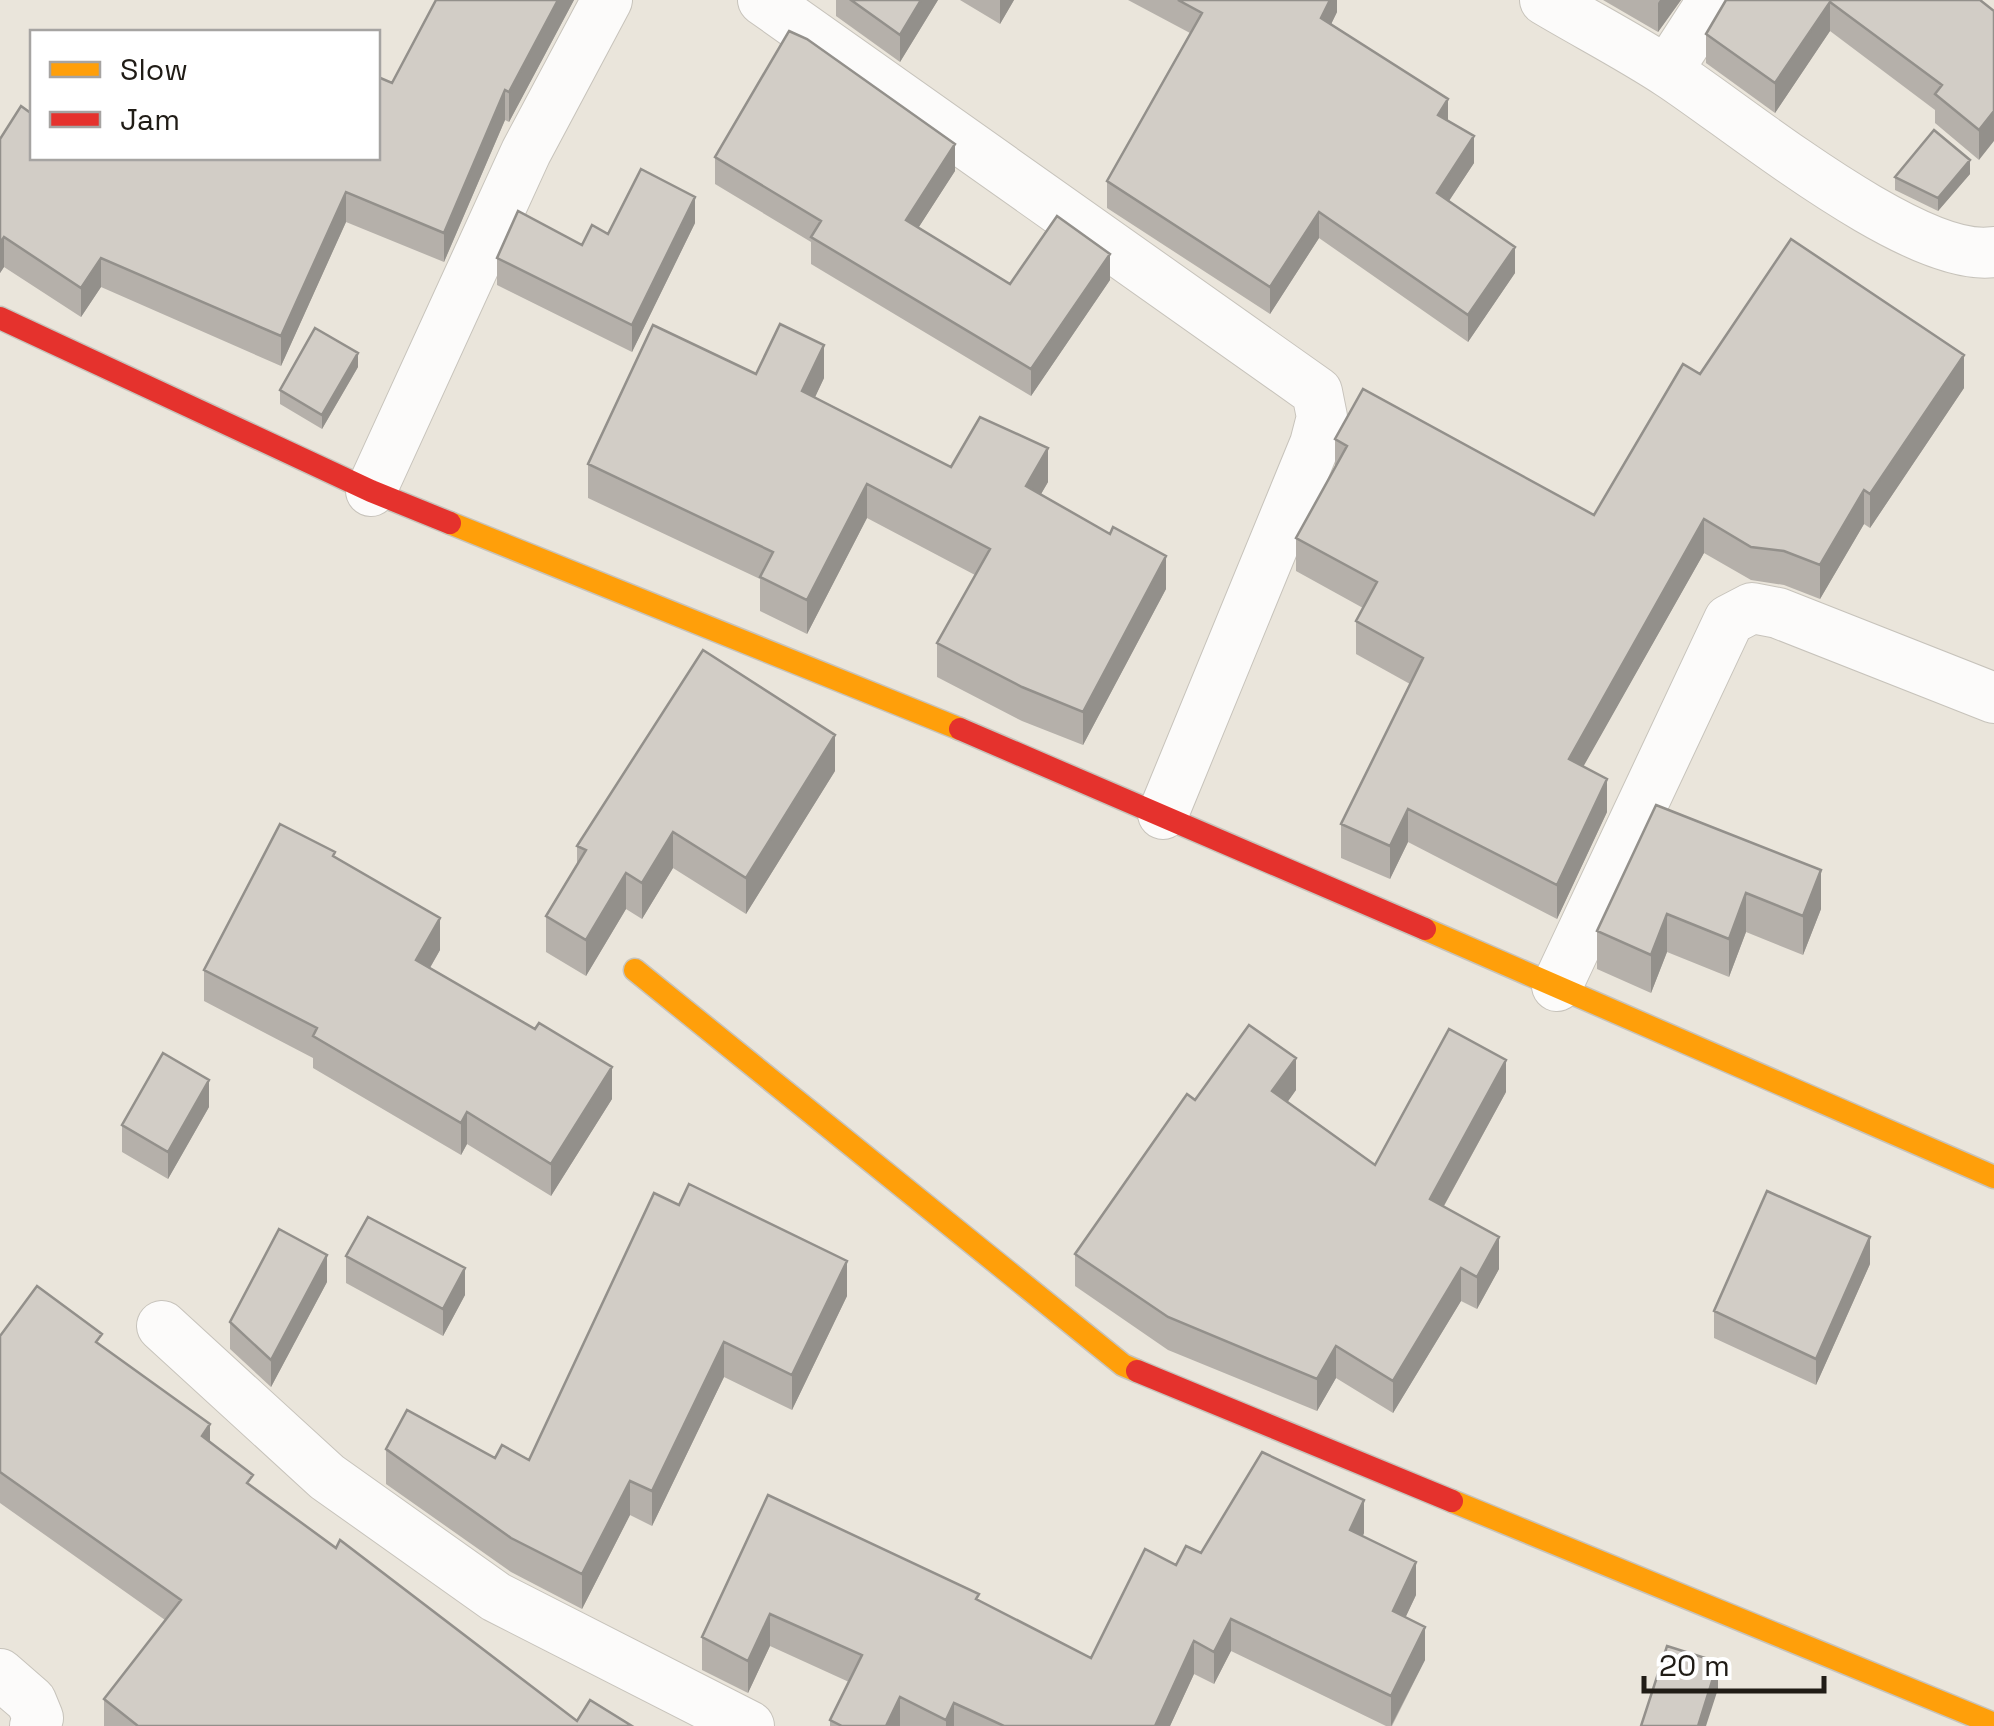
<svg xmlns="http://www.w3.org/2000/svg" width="1994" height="1726" viewBox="0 0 1994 1726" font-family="'Space Grotesk',sans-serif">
<rect width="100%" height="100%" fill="#eae5db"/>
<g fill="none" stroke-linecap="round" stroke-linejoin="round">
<g stroke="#c7c3bb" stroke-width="52">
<path id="street" d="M763 0 1317 392 1322 417 1315 444 1163 814
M1545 0C1587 25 1630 47 1671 74 1741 120 1915 264 1994 252
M1667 71 1713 0
M371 491 526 152 607 0
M1557 986 1729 620 1752 608 1778 613 1994 698
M162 1326 327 1477 496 1597 749 1726
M0 1674 31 1701 38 1718 35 1726"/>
</g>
<g stroke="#c7c3bb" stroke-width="25">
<path id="slow" d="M450 523 960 729
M1425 929 1994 1177
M635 970 1123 1365 1137 1371
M1452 1501 1994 1724"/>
</g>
<g stroke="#c7c3bb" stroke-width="25">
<path id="jam" d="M0 318 371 491 450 523
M960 729 1425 929
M1137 1371 1452 1501"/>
</g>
<use href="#street" stroke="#fcfbfa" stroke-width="50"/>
<use href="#slow" stroke="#ff9f0a" stroke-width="22"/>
<use href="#jam" stroke="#e5322d" stroke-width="22"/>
</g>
<path fill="#b5b0aa" d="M436 0H574L509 122 505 120 444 262 346 222 281 366 101 287 81 317 4 267 0 273V139L32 158H378L392 83Z
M836 0H938L900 62 836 16Z
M960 0H1014L1000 24Z
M1128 0H1337V12L1331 24 1448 120 1474 163 1449 201 1515 273 1468 342 1319 238 1270 314 1107 208V181L1190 33Z
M1603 0H1681L1658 32Z
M1726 0H1980L1979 160 1935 123V110L1830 31 1775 113 1706 63V34Z
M715 157 955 171 918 228 1010 284 1110 280 1031 396 811 264V242L715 184Z
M1970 174 1938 211 1895 190V177Z
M695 223 632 352 497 285V258L582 245 608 234Z
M358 367 322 429 280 404V390Z
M756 374 824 378 815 397 951 467 1048 482 1041 494 1166 589 1083 745 1022 721 937 677V643L975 575 867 518 807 634 760 611V579L588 498V464Z
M1700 374 1964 388 1870 528 1864 524 1820 599 1784 585 1751 580 1704 553 1583 766 1607 812 1557 919 1408 842 1390 879 1341 858V824L1410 684 1356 654V621L1363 608 1296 571V538L1335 467V439L1594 515Z
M835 771 746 914 673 868 642 919 626 909 586 976 546 952V916L577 864V846Z
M1656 805 1821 909 1803 955 1746 932 1729 977 1667 952 1651 993 1597 969V931Z
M335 857 440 950 430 968 612 1099 551 1196 467 1144 461 1155 313 1068V1058L204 1001V970Z
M1296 1090 1287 1102 1375 1165 1506 1092 1444 1206 1499 1269 1477 1309 1461 1301 1393 1413 1336 1378 1317 1411 1168 1350 1075 1286V1254L1195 1100Z
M209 1107 168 1179 122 1152V1125Z
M654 1193 847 1296 792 1410 724 1377 652 1526 630 1515 582 1609 511 1572 386 1484V1449L529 1460Z
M346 1256 465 1295 443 1336 346 1283Z
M1870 1264 1816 1385 1714 1338V1311Z
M327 1282 271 1387 230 1349V1322Z
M0 1336 102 1347 210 1442 253 1488 577 1721 632 1726H104V1699L165 1620 0 1503Z
M768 1495 1091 1658 1176 1565 1201 1553 1364 1533 1363 1536 1416 1595 1405 1618 1425 1660 1392 1726H1386L1231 1651 1214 1684 1194 1674 1170 1726H830V1720L849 1682 770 1646 748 1693 702 1670V1637Z"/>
<path fill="#93908b" d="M558 0H574L509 122V92Z
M921 0H938L900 62V35Z
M1000 0H1014L1000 24Z
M1330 0H1337V12L1321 45V18Z
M1660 0H1681L1658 32V3Z
M1830 2V31L1775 113V83Z
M505 90V120L444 262V233Z
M1448 99V126L1438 115Z
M1994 111V141L1979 160V130Z
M1474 136V163L1437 219V193Z
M955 144V171L906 247V220Z
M1970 160V174L1938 211V198Z
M346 192V222L281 366V336Z
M695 197V223L632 352V325Z
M1319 212V238L1270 314V287Z
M4 237V267L0 273V243Z
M1515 247V273L1468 342V315Z
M1110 254V280L1031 396V369Z
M101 258V287L81 317V288Z
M824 345V378L802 425V391Z
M358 353V367L322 429V415Z
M1964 355V388L1870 528V494Z
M1048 448V482L1026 520V486Z
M867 484V518L807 634V600Z
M1864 490V524L1820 599V565Z
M1704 519V553L1569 792V759Z
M1166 556V589L1083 745V712Z
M835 735V771L746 914V878Z
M1607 779V812L1557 919V885Z
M1408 809V842L1390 879V846Z
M673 832V868L642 919V883Z
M1821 870V909L1803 955V916Z
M626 873V909L586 976V940Z
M1746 893V932L1729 977V939Z
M1667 914V952L1651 993V955Z
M440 918V950L416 992V960Z
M1296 1058V1090L1272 1124V1091Z
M1506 1060V1092L1430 1231V1199Z
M612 1067V1099L551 1196V1164Z
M209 1080V1107L168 1179V1152Z
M467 1112V1144L461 1155V1123Z
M1499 1237V1269L1477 1309V1277Z
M1870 1237V1264L1816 1385V1359Z
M327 1255V1282L271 1387V1360Z
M847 1261V1296L792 1410V1375Z
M465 1268V1295L443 1336V1309Z
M1461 1268V1301L1393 1413V1381Z
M724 1342V1377L652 1526V1491Z
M1336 1346V1378L1317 1411V1379Z
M210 1424V1455L202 1436Z
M630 1481V1515L582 1609V1574Z
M1364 1500V1533L1350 1562V1530Z
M1416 1562V1595L1393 1644V1611Z
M770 1614V1646L748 1693V1661Z
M1231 1619V1651L1214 1684V1652Z
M1425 1627V1660L1391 1726V1696Z
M1194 1641V1674L1170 1726H1155Z
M1718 1662V1689L1706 1726H1698Z
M900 1697V1726H886Z
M954 1703V1726H946V1720Z"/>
<path fill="#d2cdc6" stroke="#93908b" stroke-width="2.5" d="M436 0H558L509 92 505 90 444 233 346 192 281 336 101 258 81 288 4 237 0 243V139L21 106 32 114V158H378V77L392 83Z
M851 0H921L900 35Z
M1178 0H1330L1321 18 1448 99 1438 115 1474 136 1437 193 1515 247 1468 315 1319 212 1270 287 1107 181 1202 13Z
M1726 0H1980L1994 11V111L1979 130 1935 94 1942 85 1830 2 1775 83 1706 34Z
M789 31 807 39 955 144 906 220 1010 284 1057 216 1110 254 1031 369 811 237 821 221 715 157Z
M1934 130 1970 160 1938 198 1895 177Z
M641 169 695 197 632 325 497 258 518 211 582 245 592 225 608 234Z
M1791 239 1964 355 1870 494 1864 490 1820 565 1784 551 1751 547 1704 519 1569 759 1607 779 1557 885 1408 809 1390 846 1341 824 1423 658 1356 621 1377 582 1296 538 1347 446 1335 439 1363 389 1594 515 1683 364 1700 374Z
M780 324 824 345 802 391 951 467 980 417 1048 448 1026 486 1110 534 1113 527 1166 556 1083 712 1022 687 937 643 990 549 867 484 807 600 760 577 773 552 588 464 653 325 756 374Z
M315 328 358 353 322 415 280 390Z
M703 650 835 735 746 878 673 832 642 883 626 873 586 940 546 916 586 850 577 846Z
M1656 805 1821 870 1803 916 1746 893 1729 939 1667 914 1651 955 1597 931Z
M280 824 335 852 333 856 440 918 416 960 535 1029 539 1023 612 1067 551 1164 467 1112 461 1123 313 1036 317 1028 204 970Z
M1249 1025 1296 1058 1272 1091 1375 1165 1449 1029 1506 1060 1430 1199 1499 1237 1477 1277 1461 1268 1393 1381 1336 1346 1317 1379 1168 1317 1075 1254 1187 1094 1195 1100Z
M163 1053 209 1080 168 1152 122 1125Z
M689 1184 847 1261 792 1375 724 1342 652 1491 630 1481 582 1574 511 1538 386 1449 407 1410 495 1458 502 1445 529 1460 654 1193 679 1205Z
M1767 1191 1870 1237 1816 1359 1714 1311Z
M368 1217 465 1268 443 1309 346 1256Z
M279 1229 327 1255 271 1360 230 1322Z
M37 1286 102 1334 96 1342 210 1424 202 1436 253 1475 247 1483 336 1548 340 1540 577 1721 590 1700 632 1726H138L104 1699 181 1600 0 1472V1336Z
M1262 1452 1364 1500 1350 1530 1416 1562 1393 1611 1425 1627 1391 1696 1231 1619 1214 1652 1194 1641 1155 1726H1004L954 1703 946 1720 900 1697 886 1726H842L830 1720 862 1655 770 1614 748 1661 702 1637 768 1495 979 1594 976 1599 1091 1658 1145 1549 1176 1565 1186 1546 1201 1553Z
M1667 1646 1718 1662 1698 1726H1641Z"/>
<rect x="30" y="30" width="350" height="130" fill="#ffffff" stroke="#a6a4a2" stroke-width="2.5"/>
<rect x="50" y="62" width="50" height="15" fill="#ff9f0a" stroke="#a6a4a2" stroke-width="2.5"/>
<text x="120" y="80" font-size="30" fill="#201c16">Slow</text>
<rect x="50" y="112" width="50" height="15" fill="#e5322d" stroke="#a6a4a2" stroke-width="2.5"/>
<text x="120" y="130" font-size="30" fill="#201c16">Jam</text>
<path d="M1644 1676v15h180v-15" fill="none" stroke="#201c16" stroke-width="5"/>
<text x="1659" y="1676" font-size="30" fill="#201c16" stroke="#ffffff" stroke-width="8" paint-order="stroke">20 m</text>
</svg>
